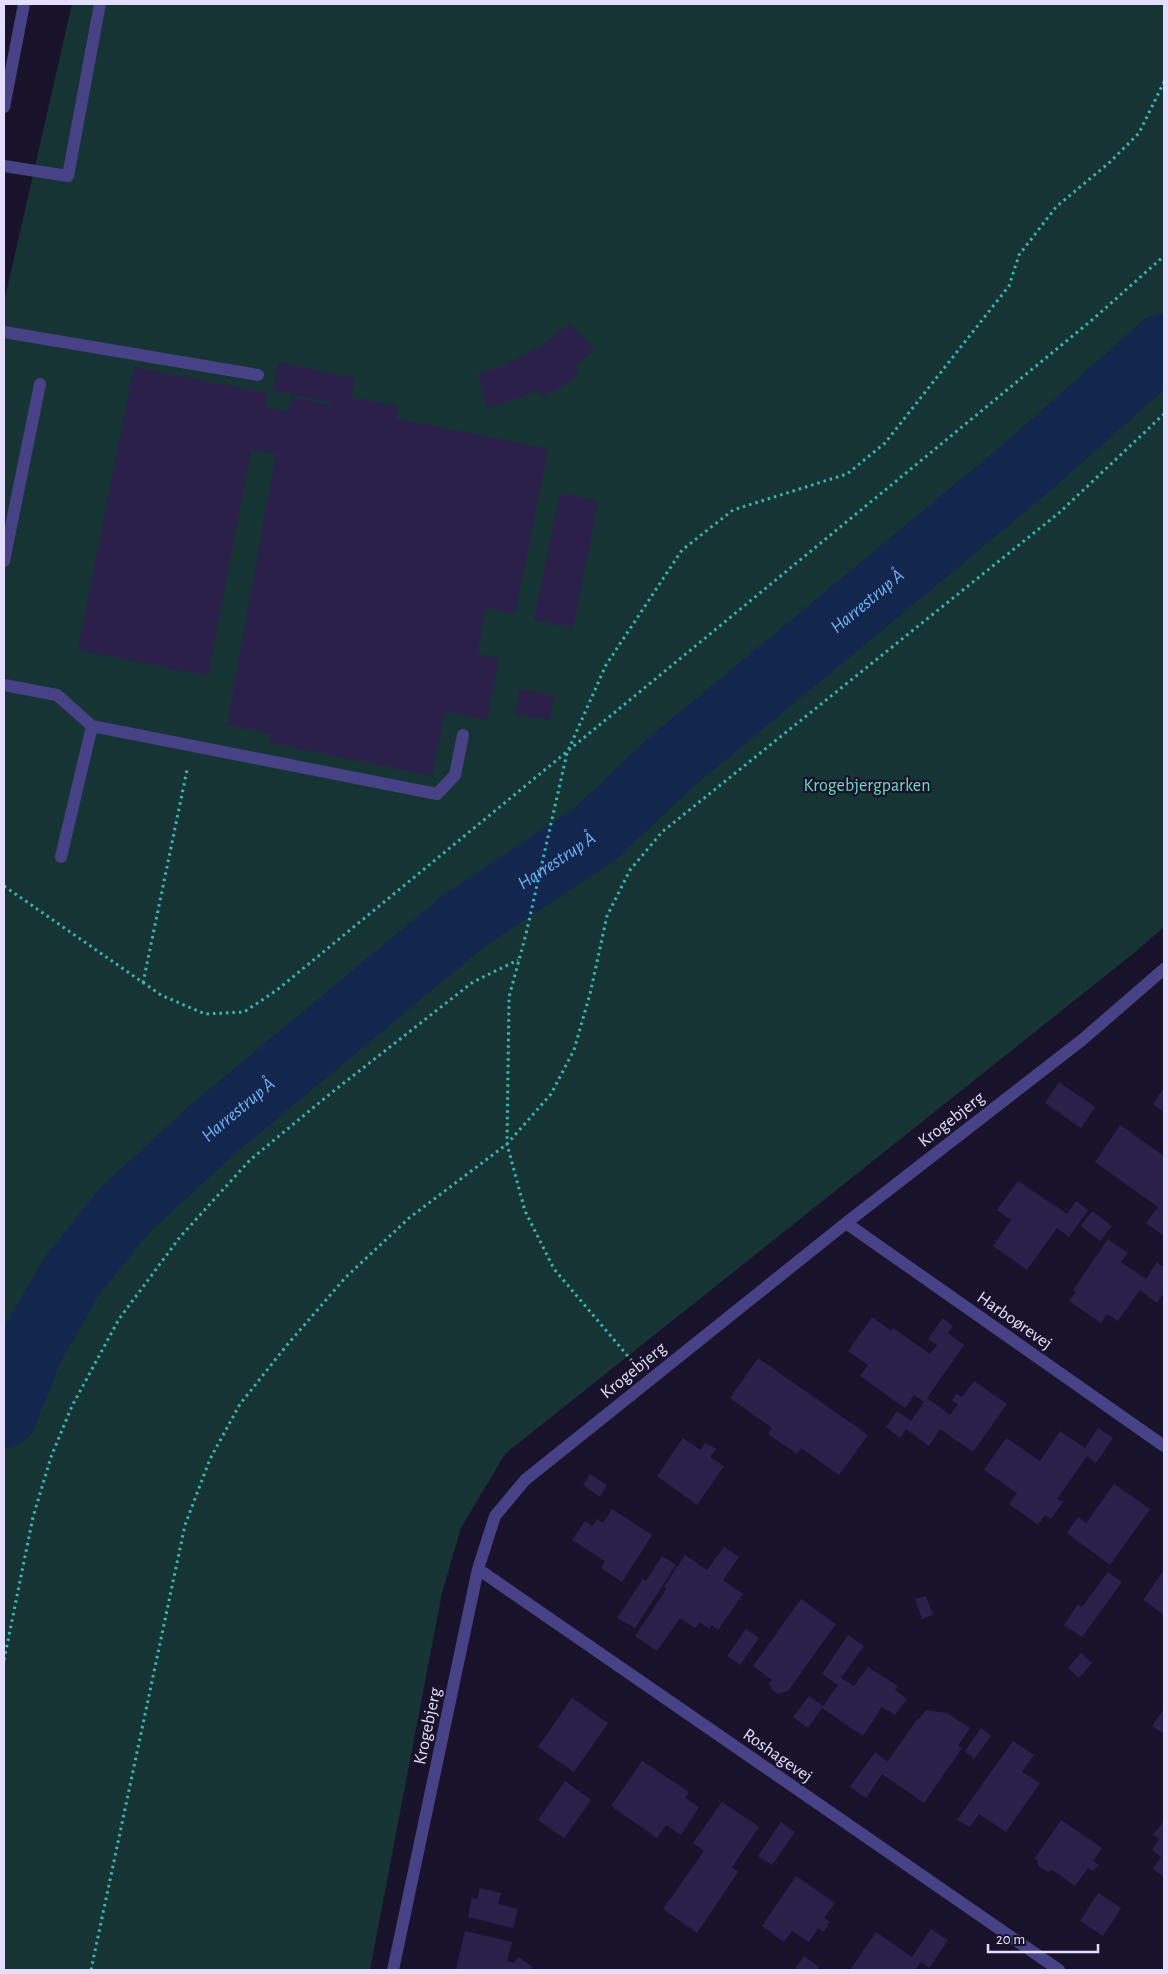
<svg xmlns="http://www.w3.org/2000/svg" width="1168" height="1974" viewBox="0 0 1168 1974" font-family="'Alegreya Sans',sans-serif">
<rect width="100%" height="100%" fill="#18132a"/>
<path fill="#163434" d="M72 4H1164V927L1134 953 505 1454 461 1528 442 1593 370 1970H4V302Z"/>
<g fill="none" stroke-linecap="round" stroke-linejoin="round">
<path stroke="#13274e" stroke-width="66" id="s1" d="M4 1415 32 1345 72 1276 125 1210 213 1129 465 920 595 834 669 764 1025 469 1164 346"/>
</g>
<path fill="#2b204a" d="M570 324 594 350 575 366 579 373 557 390 542 397 538 390 513 400 487 408 478 374 504 365 527 354 549 340Z
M278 362 355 378 351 397 398 406 396 418 548 449 515 614 486 608 477 654 499 658 487 720 445 712 432 776 270 743 271 734 227 725 276 454 251 450 208 676 78 650 134 367 267 393 264 407 289 412 291 397 331 405V402L273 391Z
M560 493 598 501 573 628 534 620Z
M520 689 554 695 550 720 515 714Z
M1059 1082 1095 1107 1081 1128 1045 1103Z
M1164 1088V1112L1153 1104Z
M1120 1125 1164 1156V1236L1146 1223 1158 1207 1095 1162Z
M1018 1181 1067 1214 1076 1201 1088 1210 1069 1237 1057 1228 1027 1270 993 1246 1011 1220 997 1210Z
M1092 1211 1112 1226 1100 1241 1081 1226Z
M1108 1239 1128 1253 1121 1262 1146 1279 1157 1262 1164 1268V1293L1157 1303 1140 1290 1118 1321 1107 1314 1101 1323 1069 1301 1076 1292 1073 1290Z
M872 1317 891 1331 893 1328 930 1354 937 1345 928 1339 943 1318 953 1326 948 1333 964 1345 927 1398 950 1415 958 1404 952 1401 956 1394 962 1397 974 1381 1007 1404 973 1452 940 1429 929 1446 906 1429 900 1438 886 1427 897 1411 911 1421 924 1402 914 1395 905 1408 860 1376 868 1365 848 1351Z
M758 1358 868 1435 839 1475 801 1448 797 1454 768 1434 772 1428 730 1398Z
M1098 1428 1113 1438 1096 1463 1087 1456 1057 1499 1063 1502 1051 1519 1045 1515 1038 1525 1009 1504 1017 1493 984 1470 1006 1438 1040 1461 1060 1431 1085 1448Z
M683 1438 700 1450 705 1443 716 1449 710 1457 724 1466 697 1505 657 1476Z
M590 1474 607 1485 600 1497 583 1485Z
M1114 1484 1150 1509 1110 1565 1067 1533 1078 1517 1086 1523Z
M612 1509 652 1535 622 1582 601 1568 605 1561 572 1540 585 1521 592 1526 597 1519 603 1523Z
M724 1547 739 1557 723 1580 743 1594 718 1630 712 1625 709 1629 700 1622 695 1628 680 1618 657 1651 635 1636 667 1588 664 1587 685 1555 707 1570Z
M662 1556 676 1565 635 1628 617 1618 643 1579 646 1581Z
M1164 1570V1615L1143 1600Z
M1108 1572 1122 1582 1082 1637 1064 1625 1078 1604 1082 1607Z
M926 1596 933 1615 922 1619 915 1599Z
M801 1599 836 1624 788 1691 778 1694 771 1689 769 1683 772 1680 753 1666Z
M746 1629 759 1638 740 1665 727 1656Z
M848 1635 864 1646 841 1678 854 1686 868 1667 898 1686 895 1690 907 1699 895 1715 882 1707 863 1736 822 1708 808 1728 793 1717 809 1696 823 1706 838 1685 822 1674Z
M1081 1653 1092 1663 1079 1678 1068 1668Z
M572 1698 608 1723 574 1772 538 1747Z
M1164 1709V1730L1162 1733 1152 1726Z
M926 1710 947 1713 970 1728 958 1746 962 1748 924 1803 882 1774 866 1798 850 1787 875 1752 887 1762 918 1718 919 1719Z
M981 1728 991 1736 974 1759 965 1751Z
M1013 1741 1034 1755 1022 1772 1040 1783 1006 1832 979 1814 970 1827 957 1820Z
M642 1761 689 1792 685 1798 699 1807 681 1835 666 1825 657 1838 611 1806Z
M565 1781 591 1800 564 1838 538 1820Z
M722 1802 759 1827 732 1867 738 1872 697 1933 663 1909 704 1851 693 1843Z
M1061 1820 1102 1848 1093 1861 1099 1865 1093 1871 1088 1868 1075 1886 1052 1870 1048 1872 1038 1866V1861L1035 1858Z
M781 1822 795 1832 772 1865 758 1856Z
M1163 1822 1164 1823V1877L1153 1869 1161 1857 1152 1850 1159 1839 1153 1835Z
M796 1876 835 1903 824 1918 830 1922 823 1932 818 1928 809 1942 792 1931 784 1942 762 1926Z
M480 1888 501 1893 498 1904 518 1909 513 1928 468 1917 472 1898 477 1899Z
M1098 1893 1121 1908 1103 1936 1080 1921Z
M931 1929 948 1940 929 1968 921 1962 915 1970H850L876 1932 912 1957Z
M465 1931 512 1942 507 1961 514 1963 518 1957 533 1967 531 1970H456Z
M804 1956 819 1967 817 1970H794Z"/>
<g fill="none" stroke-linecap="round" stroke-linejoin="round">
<path stroke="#39b6b5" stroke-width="3" stroke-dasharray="2.5 4" stroke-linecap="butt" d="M4 886 161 995 205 1014 244 1012 277 990 1092 320 1164 256
M143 983 187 770
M632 1361 554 1269 525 1211 507 1144 509 997 526 934 567 753 606 665 682 550 733 510 847 474 885 443 1009 286 1019 255 1056 207 1110 162 1139 133 1164 82
M4 1660 33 1517 51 1457 72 1406 119 1319 180 1237 250 1160 331 1093 473 982 518 960
M91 1970 185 1525 210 1459 240 1404 287 1345 345 1278 409 1218 507 1144 551 1094 574 1050 590 994 607 916 630 870 662 832 1060 512 1164 414"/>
<path stroke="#474186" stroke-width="12" d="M4 107 24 4
M4 166 68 176 100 4
M4 332 258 375
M4 561 40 384
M4 685 57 695 92 726 437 794 455 775 463 735
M61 857 92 726
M846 1223 1164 1446
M478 1569 1059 1970
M393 1970 478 1569 495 1516 525 1480 846 1223 1082 1040 1164 969"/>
</g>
<g text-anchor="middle" stroke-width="4.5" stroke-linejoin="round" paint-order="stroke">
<g font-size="18" fill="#6ddac4" stroke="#18132a">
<text x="867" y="791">Krogebjergparken</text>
</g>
<g font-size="18" fill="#e3defd" stroke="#18132a">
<text transform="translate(951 1119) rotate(-38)" y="6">Krogebjerg</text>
<text transform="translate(1015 1320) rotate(35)" y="6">Harboørevej</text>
<text transform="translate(633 1370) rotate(-39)" y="6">Krogebjerg</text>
<text transform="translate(427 1726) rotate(-78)" y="6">Krogebjerg</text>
<text transform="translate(778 1755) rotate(35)" y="6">Roshagevej</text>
</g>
<g font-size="19" font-style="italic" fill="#73b3f7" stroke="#18132a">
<text dy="7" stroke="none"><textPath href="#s1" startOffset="1201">Harrestrup Å</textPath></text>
<text dy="7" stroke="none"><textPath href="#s1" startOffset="796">Harrestrup Å</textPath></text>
<text dy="7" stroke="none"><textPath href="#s1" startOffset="391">Harrestrup Å</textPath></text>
</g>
</g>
<rect width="1168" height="1974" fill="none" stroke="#e3defd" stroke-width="10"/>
<path d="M988 1944v8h110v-8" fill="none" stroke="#e3defd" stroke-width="2.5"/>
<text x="996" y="1944" font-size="15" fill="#e3defd" stroke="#18132a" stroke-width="4" paint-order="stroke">20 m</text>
</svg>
